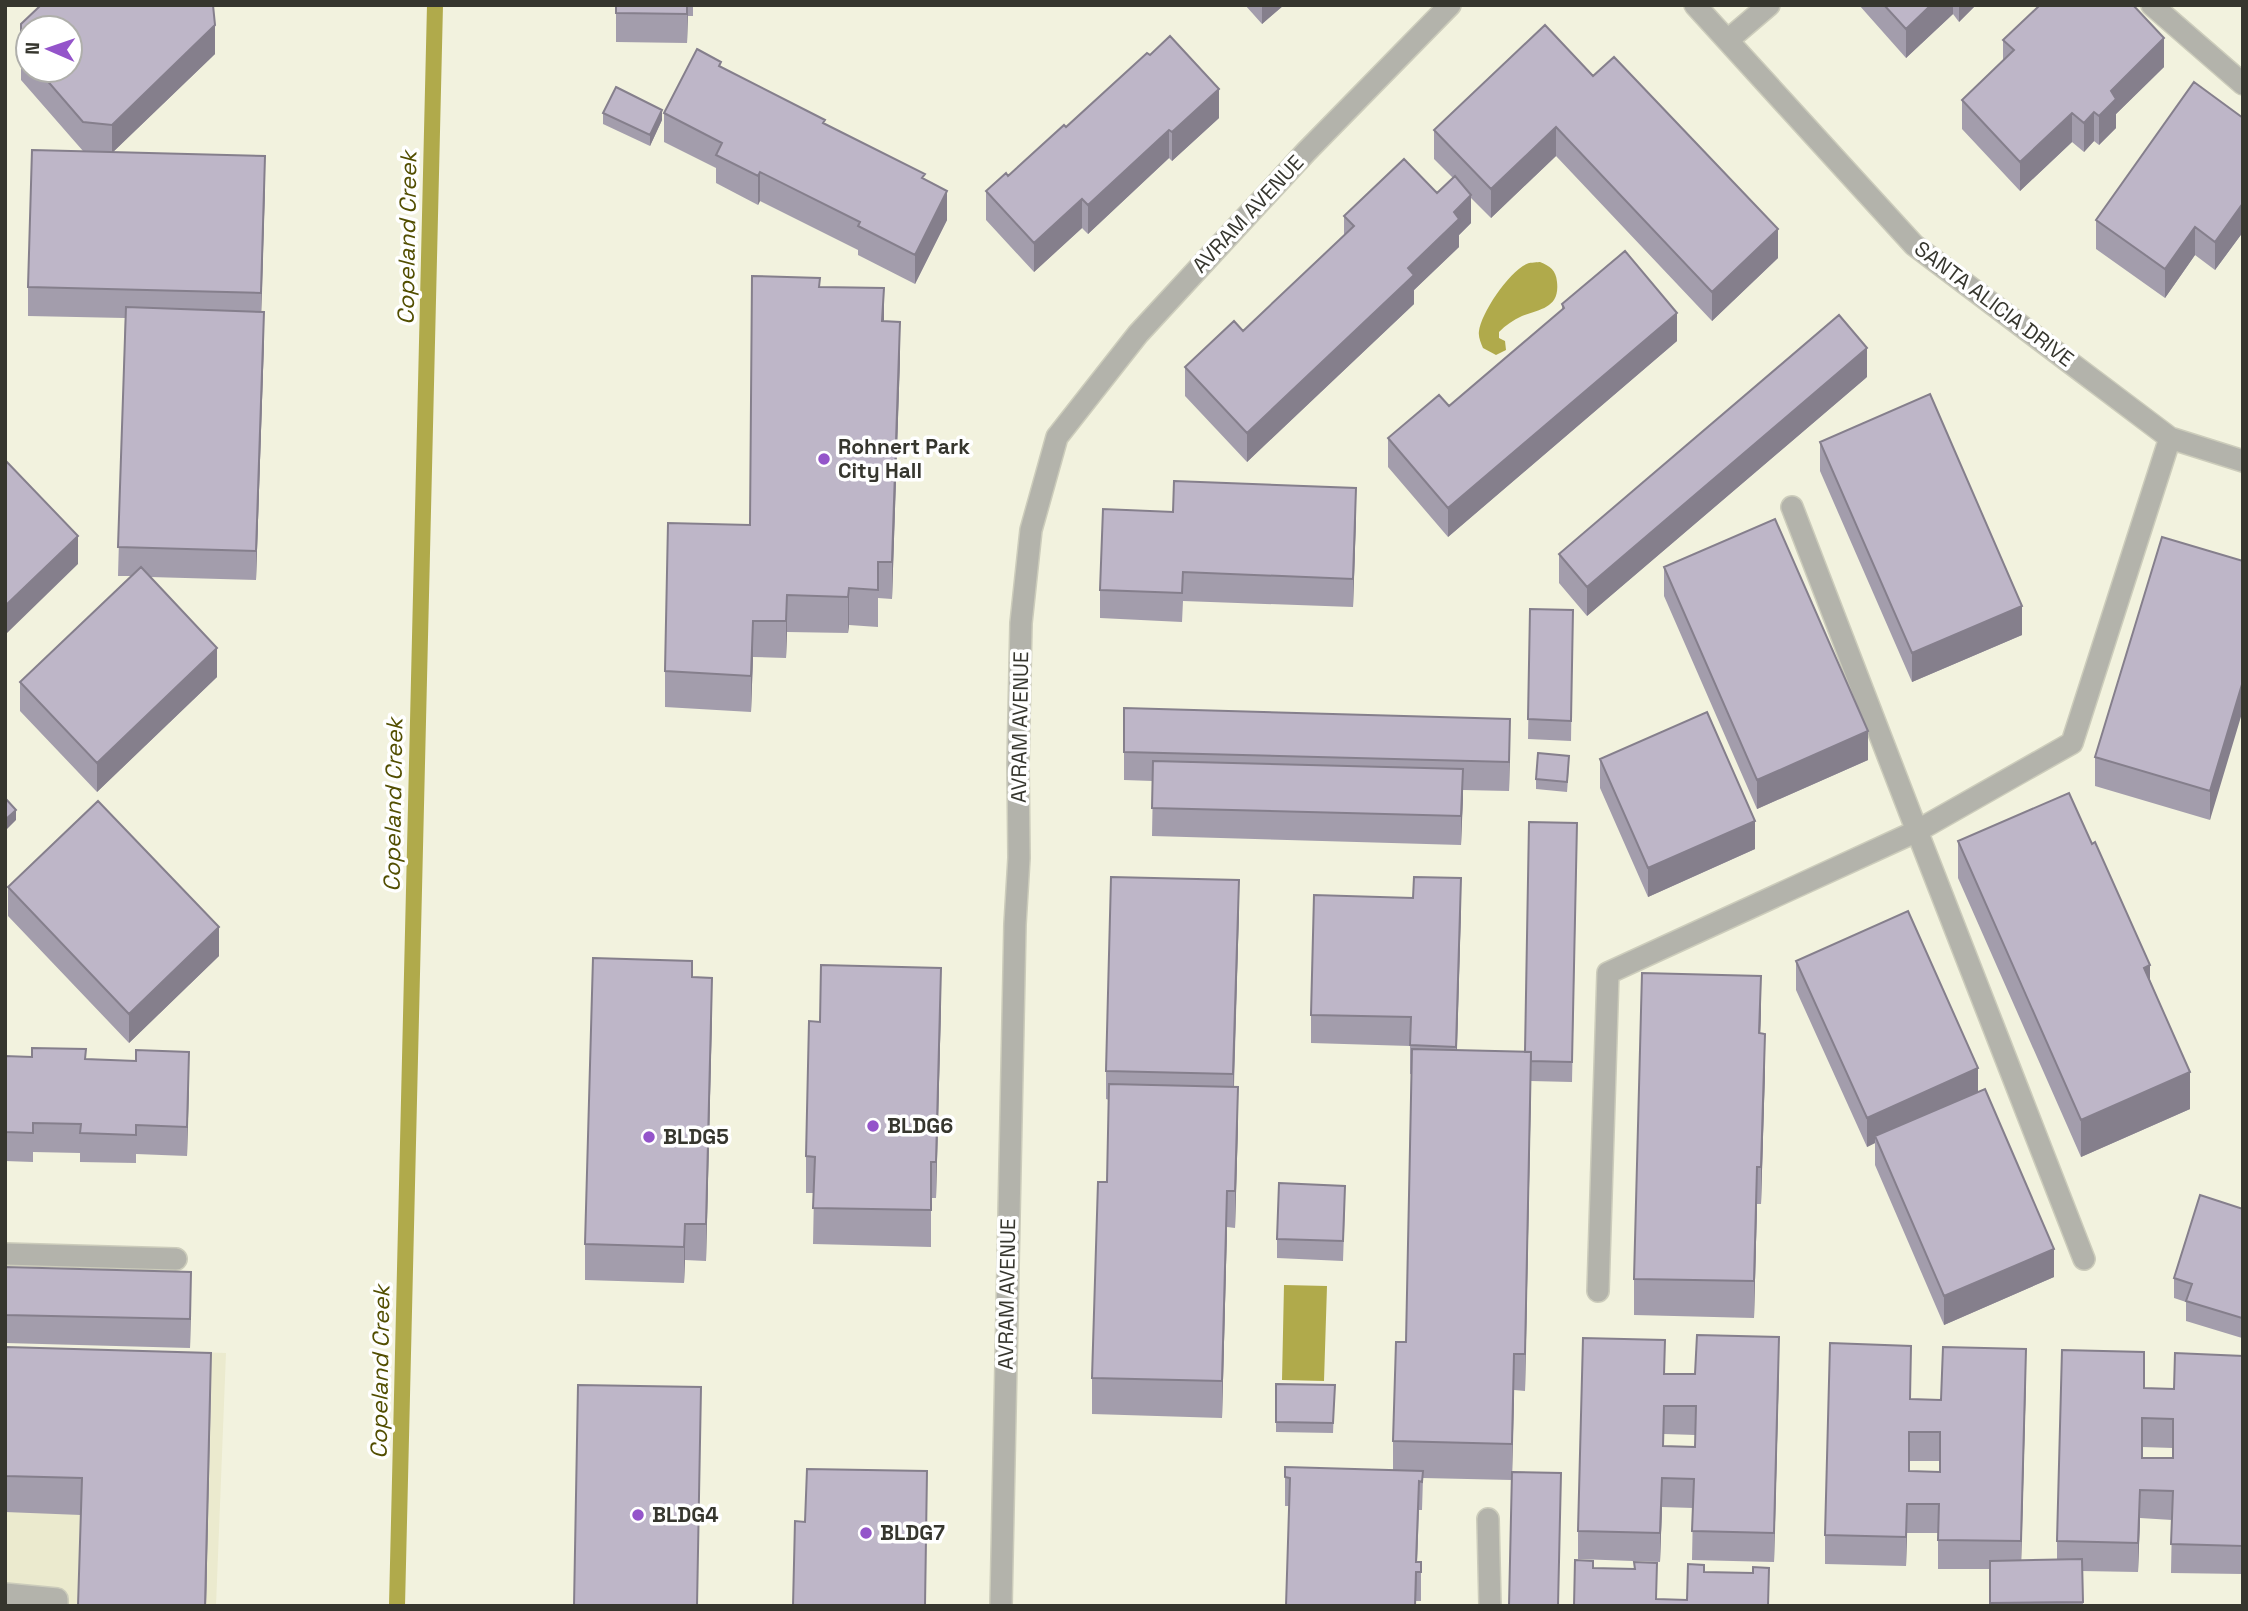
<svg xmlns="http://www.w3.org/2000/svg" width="2248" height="1611" viewBox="0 0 2248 1611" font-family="'Space Grotesk',sans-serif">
<rect width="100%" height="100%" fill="#f2f2de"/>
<path fill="#ebeace" d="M5 1346 226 1353 216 1606H5Z"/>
<path fill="#b0aa4b" d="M1540 262C1550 266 1556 270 1557 282 1560 308 1540 309 1522 316 1513 320 1506 325 1499 332V338L1505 341 1506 350 1496 355 1483 348C1481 343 1478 337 1479 331 1481 313 1511 268 1529 263 1529 263 1539 262 1540 262Z
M1284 1285 1327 1286 1324 1381 1282 1380Z"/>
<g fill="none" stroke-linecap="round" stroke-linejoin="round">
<path stroke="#b0aa4b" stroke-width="16" d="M397 1606 435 5"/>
<g stroke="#ccb" stroke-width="24">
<path id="lane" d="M1488 1519 1490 1606
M5 1594 57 1599V1606"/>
</g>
<g stroke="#ccb" stroke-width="24">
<path id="street" d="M1695 5 1914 245 2170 438 2243 461
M2152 5 2243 84
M1728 40 1769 5
M1792 507 1917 831 2072 743 2170 438
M5 1254 176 1259
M1598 1291 1608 973 1917 831 2084 1259
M1001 1606 1015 924 1019 858 1018 764 1021 623 1031 530 1057 437 1138 334 1306 152 1450 5"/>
</g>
<use href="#lane" stroke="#b3b3ab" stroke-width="21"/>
<use href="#street" stroke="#b3b3ab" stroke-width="21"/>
</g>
<path fill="#a39dac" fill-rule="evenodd" d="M616 5H693V16H688L687 43 616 42Z
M1245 5H1284L1262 24Z
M1859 5H1976L1959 22 1953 14 1906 58Z
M21 24 215 54 113 152 265 185 261 311 264 340 256 580 150 577 217 677 97 792 20 711V682L131 576H118L125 318 28 316V287L95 152 83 151 21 80ZM28 28 70 70H28Z
M2003 40 2164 67 2116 114V128L2099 145 2094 141 2084 152 2072 142 2020 191 1962 129V100L2003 60Z
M721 67 925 179 947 220 915 284 858 255V250L760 201 758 205 716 183V168L664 142V113Z
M1593 76 1778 258 1712 321 1556 156 1491 218 1471 198V223L1459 235V247L1414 290V304L1247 462 1185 396V367L1243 331 1344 236V216L1437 193 1453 178 1434 159V130Z
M603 113 662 120 650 146 603 124Z
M1219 118 1172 161 1169 158 1088 234 1082 228 1034 272 986 220V191L1008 176 1066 127Z
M2243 118V232L2215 270 2195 255 2165 298 2096 249V220Z
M820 287 884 321 900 358 892 599 878 598V627L849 625 848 633 787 632 786 658 753 657 751 712 665 707V671L750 525Z
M1562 304 1677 341 1448 537 1388 467V438L1449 406 1562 310Z
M1867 377 1587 616 1559 583V554Z
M1820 442 2022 635 1912 682 1820 471Z
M1356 516 1353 607 1183 601 1182 622 1100 618V590Z
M2243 561 2210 820 2095 786V757Z
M1664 567 1868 760 1757 809 1664 596Z
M1530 609 1573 610 1571 741 1528 739Z
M1124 708 1510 748 1509 791 1463 790 1461 845 1152 836 1153 781 1124 780Z
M1600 759 1755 849 1648 897 1600 788Z
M1569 766 1567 792 1536 789V779Z
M1958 841 2150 980 2190 1109 2081 1157 1958 878Z
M1577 843 1572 1082 1531 1081 1525 1391 1514 1390 1512 1472 1561 1502 1512 1480 1423 1478 1422 1510H1419L1417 1562H1421V1601H1416V1606H1286L1289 1506H1285V1467L1393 1470V1441L1406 1342 1411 1074H1410V1046L1311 1043V1015L1461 907 1457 1050 1525 1052Z
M8 887 219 956 129 1043 8 916Z
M1239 909 1234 1087 1238 1124 1235 1228 1227 1227 1222 1418 1092 1414V1378L1107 1182 1109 1100 1106 1099V1071Z
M1796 961 1978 1092 2054 1277 1944 1325 1875 1165V1143L1867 1147 1796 990Z
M692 977 712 1014 706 1261 685 1260 684 1283 585 1280V1244Z
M941 1005 936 1198H931V1247L813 1244 814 1193H806V1156L820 1022Z
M1761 1012 1760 1033 1765 1070 1761 1204H1757L1754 1318 1634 1315V1279Z
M5 1056 86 1059 189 1081 187 1156 136 1154V1163L80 1162V1153L33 1152V1162L5 1161Z
M1345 1206 1343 1261 1277 1258V1239Z
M2243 1209 2242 1338 2186 1321V1302L2174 1298V1278Z
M5 1267 191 1301 190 1348 5 1343Z
M5 1347 211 1389 206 1606H78L81 1515 5 1512Z
M2243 1356V1574L2171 1573 2172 1520 2140 1518 2138 1572 2082 1571 2083 1606H1990V1569H1938V1533H1907L1906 1566 1825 1564V1535L1911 1374V1399L1941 1400 2026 1378 2021 1560 2057 1559V1541L2144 1388 2174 1389ZM2142 1447 2173 1448V1458H2142ZM1909 1461H1940V1472L1909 1471Z
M1779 1366 1774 1562 1692 1560 1693 1508 1662 1507 1660 1562 1578 1559V1531L1665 1374H1695ZM1664 1434 1695 1435V1447L1664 1446Z
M1276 1384 1335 1385 1333 1433 1276 1432Z"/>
<path fill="#857f8c" d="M687 5H688L687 43Z
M1262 5H1284L1262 24Z
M1931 5H1953V14L1906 58V29Z
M1959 5H1976L1959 22Z
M215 25V54L112 153V125Z
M2164 38V67L2116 114V128L2099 145V116L2111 91Z
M1219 89V118L1172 161V132Z
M662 110V120L650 146V135Z
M2094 112V141L2084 152V123Z
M2072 113V142L2020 191V162Z
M1556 127V156L1491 218V189Z
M1169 130V158L1088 234V205Z
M265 156V185L261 322V293Z
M760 172V201L758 205V176Z
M947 191V220L915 284V255Z
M1471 195V223L1459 235V247L1414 290V304L1247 462V433L1408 268 1454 212Z
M1082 199V228L1034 272V243Z
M2243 203V232L2215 270V242Z
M2195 227V255L2165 298V269Z
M1778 229V258L1712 321V292Z
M884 288V325L882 321Z
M264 312V340L256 580V551Z
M1677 313V341L1448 537V508Z
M900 322V358L892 599V562Z
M1867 348V377L1587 616V587Z
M1356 488V516L1353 607V579Z
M78 536V564L5 635V606Z
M849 588V625L848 633V597Z
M787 595V632L786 658V621Z
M2022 606V635L1912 682V653Z
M753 621V657L751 712V676Z
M217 648V677L97 792V763Z
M2243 681V710L2210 820V791Z
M1510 719V748L1509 791V762Z
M1868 731V760L1757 809V780Z
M1463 769V798L1461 845V816Z
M16 810V820L5 831V820Z
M1755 821V849L1648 897V868Z
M1461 878V907L1456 1076V1047Z
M1239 880V909L1233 1103V1074Z
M219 927V956L129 1043V1014Z
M2150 965V1002L2144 968Z
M941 968V1005L936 1198V1162Z
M1761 976V1012L1759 1070V1033Z
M712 978V1014L706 1261V1224Z
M1765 1034V1070L1761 1204V1167Z
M189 1052V1081L187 1156V1127Z
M1531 1052V1088L1525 1391V1354Z
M1978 1068V1097L1875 1136V1143L1867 1147V1118Z
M2190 1072V1109L2081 1157V1120Z
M1238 1087V1124L1235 1228V1191Z
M1757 1167V1204L1754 1318V1281Z
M1227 1191V1227L1222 1418V1381Z
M685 1224V1260L684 1283V1247Z
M2054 1249V1277L1944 1325V1296Z
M191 1272V1301L190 1348V1319Z
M2243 1314V1334L2242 1338V1318Z
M1779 1337V1366L1774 1562V1533Z
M2026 1349V1378L2021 1570V1541Z
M211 1353 206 1606H205Z
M1514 1354V1390L1512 1480V1444Z
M1662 1478V1507L1660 1562V1533Z
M1419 1481 1416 1601V1606H1415Z
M2140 1490V1518L2138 1572V1543Z
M1907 1504V1533L1906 1566V1537Z"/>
<path fill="#beb6c8" stroke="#857f8c" stroke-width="2" fill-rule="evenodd" d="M41 5H213L215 25 112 125 83 122 38 70H70V28H28V58L21 51V24Z
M616 5H687V14L616 13Z
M1884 5H1931L1906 29Z
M2040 5H2133L2164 38 2111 91 2116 99 2099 116 2094 112 2084 123 2072 113 2020 162 1962 100 2014 50 2003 40Z
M1545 25 1593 76 1614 57 1778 229 1712 292 1556 127 1491 189 1434 130Z
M1170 36 1219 89 1172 132 1169 130 1088 205 1082 199 1034 243 986 191 1006 173 1008 176 1064 125 1066 127 1147 53 1150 55Z
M697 49 721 62 719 66 825 120 823 123 925 174 922 178 947 191 915 255 858 226 860 222 760 172 758 176 716 155 722 143 664 113Z
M2194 82 2243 118V203L2215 242 2195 227 2165 269 2096 220Z
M616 87 662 110 650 135 603 113Z
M32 150 265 156 261 293 28 287Z
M1404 159 1437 193 1455 176 1471 195 1454 212 1459 219 1408 268 1414 275 1247 433 1185 367 1234 321 1243 331 1354 226 1344 216Z
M1625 251 1677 313 1448 508 1388 438 1439 395 1449 406 1564 308 1562 304Z
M752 276 820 278 819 287 884 288 882 321 900 322 892 562H878V590L849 588 848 597 787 595 786 621H753L751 676 665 671 668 523 750 525Z
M126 307 264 312 256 551 118 547Z
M1839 315 1867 348 1587 587 1559 554Z
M1930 394 2022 606 1912 653 1820 442Z
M5 460 78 536 5 606Z
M1174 481 1356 488 1353 579 1183 572 1182 593 1100 590 1103 509 1173 512Z
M1775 519 1868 731 1757 780 1664 567Z
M2162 537 2243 561V681L2210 791 2095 757Z
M141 567 217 648 97 763 20 682Z
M1530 609 1573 610 1571 721 1528 719Z
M1124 708 1510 719 1509 762 1124 752Z
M1707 712 1755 821 1648 868 1600 759Z
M1538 753 1569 756 1567 782 1536 779Z
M1153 761 1463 769 1461 816 1152 808Z
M2069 793 2092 844 2095 842 2150 965 2144 968 2190 1072 2081 1120 1958 841Z
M5 798 16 810 5 820Z
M98 801 219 927 129 1014 8 887Z
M1529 822 1577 823 1572 1062 1531 1061V1052H1525Z
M1111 877 1239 880 1233 1074 1106 1071Z
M1414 877 1461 878 1456 1047 1410 1045 1411 1017 1311 1015 1314 895 1413 898Z
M1908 911 1978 1068 1867 1118 1796 961Z
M593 958 692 961V977L712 978 706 1224H685L684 1247 585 1244Z
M821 965 941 968 936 1162H931V1210L813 1208 815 1157 806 1156 809 1021 820 1022Z
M1642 973 1761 976 1759 1033 1765 1034 1761 1167H1757L1754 1281 1634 1279Z
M32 1048 86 1049 85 1059 136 1061V1050L189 1052 187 1127 136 1125V1135L80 1133 81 1124 33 1123V1133L5 1132V1056L32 1057Z
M1412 1049 1531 1052 1525 1354H1514L1512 1444 1393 1441 1396 1342H1406Z
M1109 1084 1238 1087 1235 1191H1227L1222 1381 1092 1378 1098 1182H1107Z
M1985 1089 2054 1249 1944 1296 1875 1136Z
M1279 1183 1345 1186 1343 1241 1277 1239Z
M2200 1195 2243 1209V1314L2242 1318 2186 1301 2192 1284 2174 1278Z
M5 1267 191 1272 190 1319 5 1315Z
M1697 1335 1779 1337 1774 1533 1692 1531 1694 1479 1662 1478 1660 1533 1578 1531 1583 1338 1665 1340 1664 1374H1695ZM1664 1406H1696L1695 1447 1663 1446Z
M1830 1343 1911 1346 1910 1399 1941 1400 1943 1347 2026 1349 2021 1541 1938 1540 1939 1504H1907L1906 1537 1825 1535ZM1909 1432H1940V1472L1909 1471Z
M5 1347 211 1353 205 1606H78L82 1478 5 1476Z
M2062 1350 2144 1352V1388L2174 1389 2175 1353 2243 1356V1546L2171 1544 2173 1491 2140 1490 2138 1543 2057 1541ZM2142 1418 2173 1419V1458H2142Z
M1276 1384 1335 1385 1333 1423 1276 1422Z
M578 1385 701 1387 697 1606H574Z
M1285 1467 1423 1471 1422 1482 1419 1481 1416 1562H1421V1572H1416L1415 1606H1286L1290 1478 1285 1477Z
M807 1469 927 1471 925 1606H793L795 1521 805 1522Z
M1512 1472 1561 1473 1558 1606H1509Z
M2082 1559 2083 1602 1990 1603V1561Z
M1575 1560 1593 1561V1568L1635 1569 1634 1562 1657 1563 1656 1599 1687 1600 1688 1564 1704 1565V1572L1753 1573V1567L1769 1568 1768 1606H1574Z"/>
<g fill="#9454ca" stroke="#fff" stroke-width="2.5">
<circle cx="824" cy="459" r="7"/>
<circle cx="873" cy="1126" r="7"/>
<circle cx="649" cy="1137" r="7"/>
<circle cx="638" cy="1515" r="7"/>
<circle cx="866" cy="1533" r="7"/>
</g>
<g text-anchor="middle" stroke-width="7" stroke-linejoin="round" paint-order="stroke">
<g font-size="21" fill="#36362e" stroke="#fff">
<text transform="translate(1248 214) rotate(-47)" y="7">AVRAM AVENUE</text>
<text transform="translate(1994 304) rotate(37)" y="7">SANTA ALICIA DRIVE</text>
<text transform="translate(1020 727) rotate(-89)" y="7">AVRAM AVENUE</text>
<text transform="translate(1007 1294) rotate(-89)" y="7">AVRAM AVENUE</text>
</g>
<g font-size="21" font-weight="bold" fill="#36362e" stroke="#fff" text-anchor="start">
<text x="838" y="454">Rohnert Park<tspan x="838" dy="24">City Hall</tspan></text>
<text x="887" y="1133">BLDG6</text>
<text x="663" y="1144">BLDG5</text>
<text x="652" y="1522">BLDG4</text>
<text x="880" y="1540">BLDG7</text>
</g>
<g font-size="23" font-style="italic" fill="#524e00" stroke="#fff">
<text transform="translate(407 238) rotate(-89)" y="8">Copeland Creek</text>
<text transform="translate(393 805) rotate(-89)" y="8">Copeland Creek</text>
<text transform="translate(380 1372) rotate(-89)" y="8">Copeland Creek</text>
</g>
</g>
<rect width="2248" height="1611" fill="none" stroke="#36362e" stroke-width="14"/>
<g transform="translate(49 49) rotate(272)"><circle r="33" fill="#ffffff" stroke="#afafab" stroke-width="2"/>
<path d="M0-5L12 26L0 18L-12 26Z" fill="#9454ca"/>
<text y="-10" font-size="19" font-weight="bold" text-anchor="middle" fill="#36362e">N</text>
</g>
</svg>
